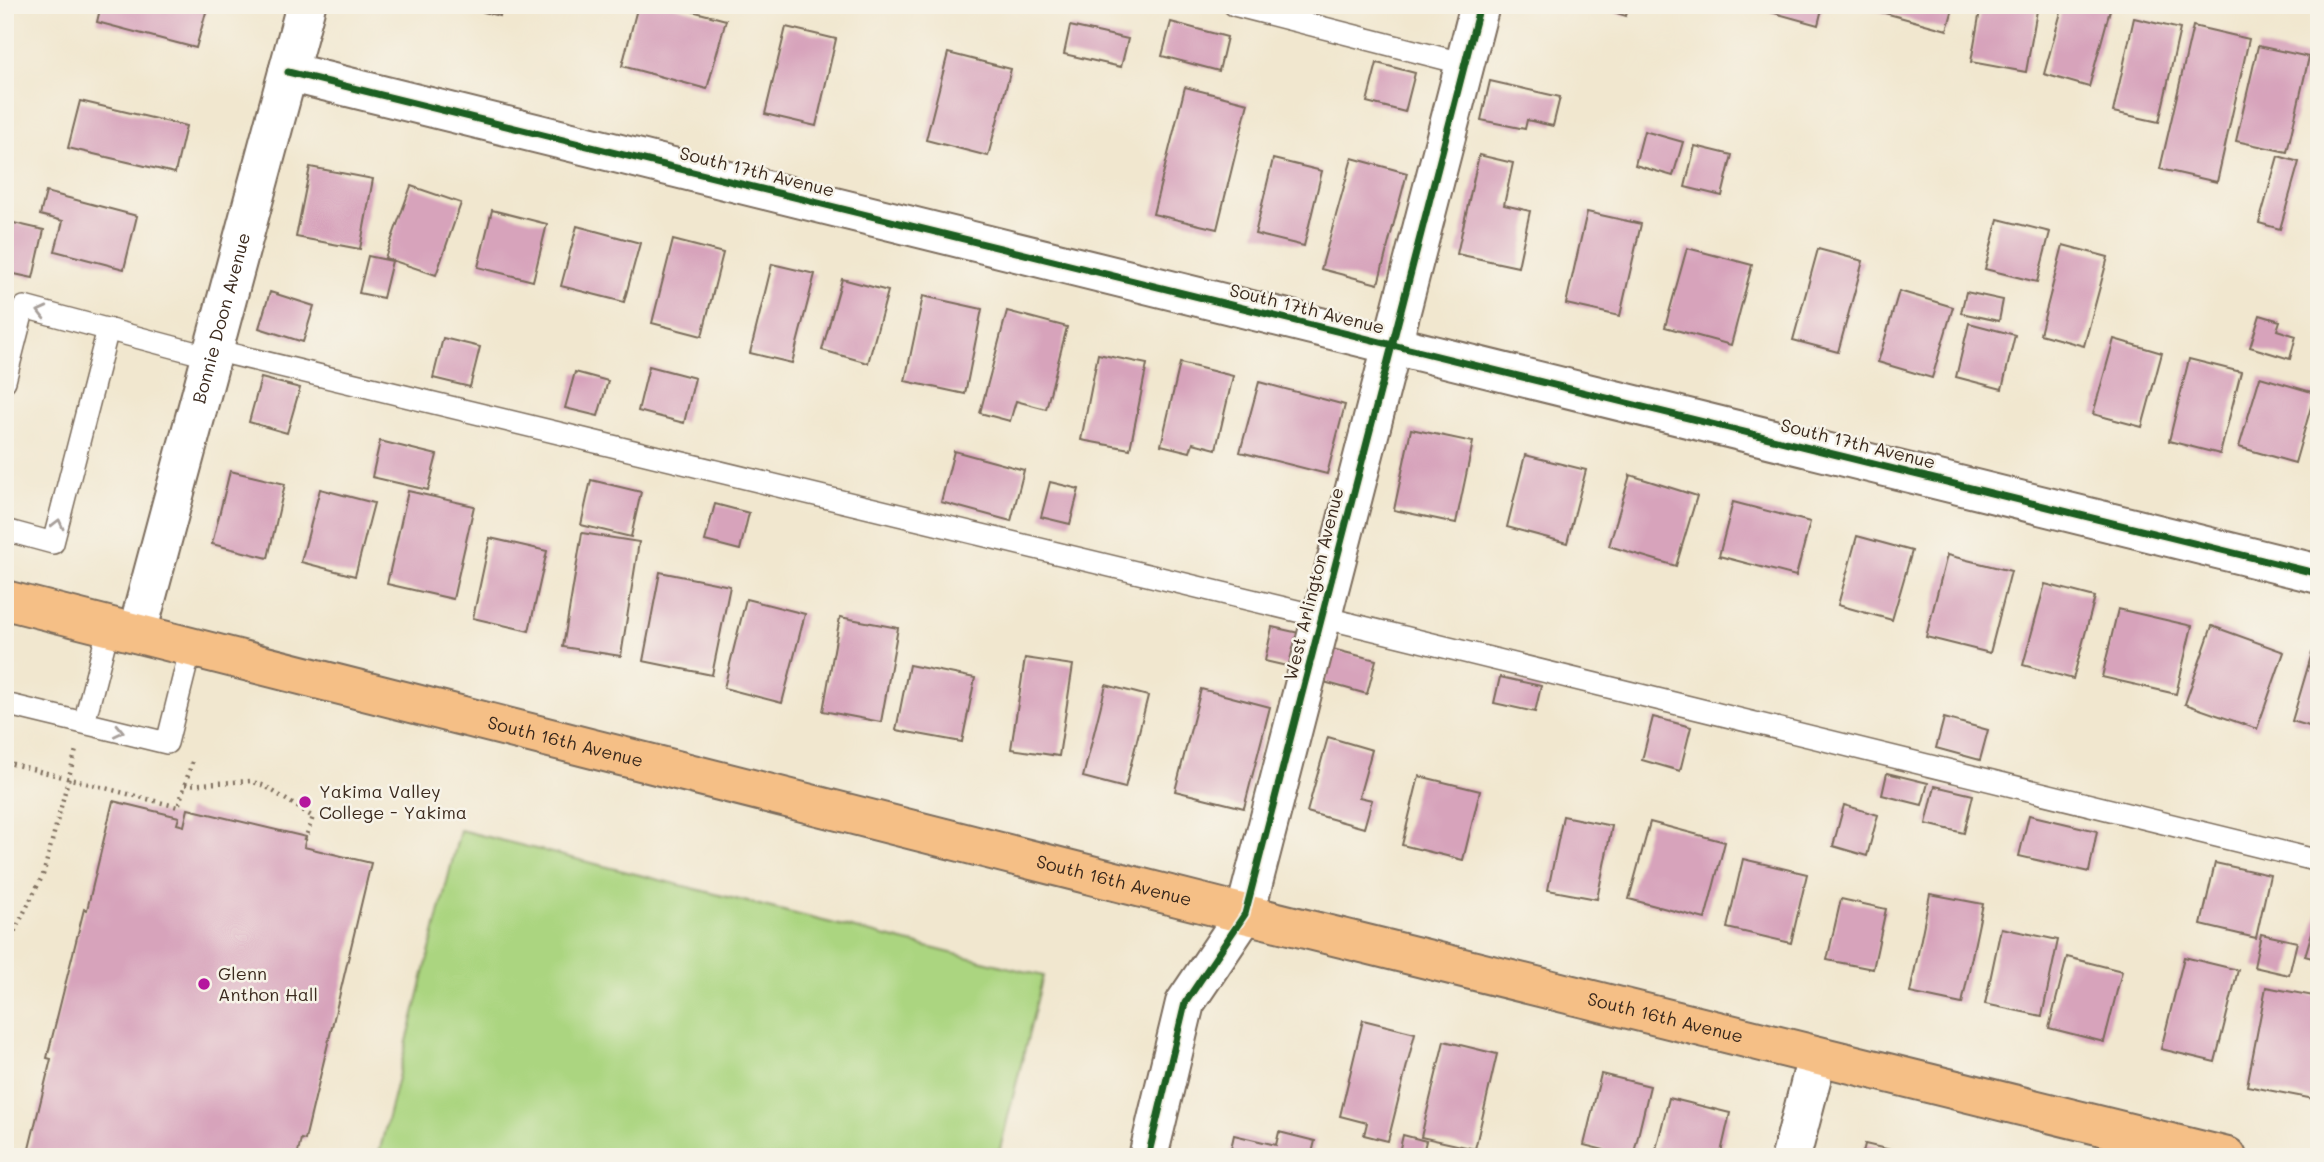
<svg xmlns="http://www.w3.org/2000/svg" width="2324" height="1162" viewBox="0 0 2324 1162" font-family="Mali,sans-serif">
<rect width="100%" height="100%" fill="#f7f3e8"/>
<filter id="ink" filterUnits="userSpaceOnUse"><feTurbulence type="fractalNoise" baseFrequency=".0143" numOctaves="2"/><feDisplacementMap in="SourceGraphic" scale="14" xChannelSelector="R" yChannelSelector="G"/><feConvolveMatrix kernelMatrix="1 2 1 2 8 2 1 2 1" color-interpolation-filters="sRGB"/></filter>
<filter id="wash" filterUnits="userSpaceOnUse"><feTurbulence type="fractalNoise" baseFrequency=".00686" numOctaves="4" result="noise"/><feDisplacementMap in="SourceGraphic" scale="28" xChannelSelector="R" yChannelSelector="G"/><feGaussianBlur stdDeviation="1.57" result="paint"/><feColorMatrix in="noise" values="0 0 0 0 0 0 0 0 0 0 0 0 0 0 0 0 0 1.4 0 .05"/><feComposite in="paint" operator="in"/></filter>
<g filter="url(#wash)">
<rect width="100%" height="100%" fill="#f1e7cf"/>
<path fill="#abd580" stroke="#73804f" stroke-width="2" d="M460 830 1043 976 998 1157H378Z"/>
<g id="blocks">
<path fill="#d7a3bb" d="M101 5H208L196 48 97 22Z
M468 5H502L500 16 467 8Z
M638 5H669L726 20 707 89 622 66Z
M1592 5H1629L1626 16Z
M1761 5H1823L1818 25 1760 9Z
M1871 5H1954L1947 30 1870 9Z
M1981 5H2038L2026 72 1971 62Z
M2063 5H2094L2110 10 2089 87 2044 74Z
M2134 18 2180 29 2159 122 2113 112Z
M1171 22 1227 37 1219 71 1162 56Z
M1070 26 1128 39 1121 67 1064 54Z
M2193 26 2249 39 2217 182 2160 169Z
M786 27 836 39 816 126 765 114Z
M2258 46 2309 57 2287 152 2236 141Z
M948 53 1011 69 988 156 926 140Z
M1377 63 1415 73 1405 112 1367 102Z
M1490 81 1560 97 1553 126 1527 120 1525 129 1481 120Z
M1185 87 1248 103 1217 229 1153 214Z
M80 101 186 126 175 173 68 148Z
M1644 131 1683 142 1673 176 1635 165Z
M1695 146 1732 155 1722 196 1685 187Z
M1479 155 1513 163 1504 205 1530 211 1518 267 1457 254Z
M2278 156 2299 162 2280 229 2259 223Z
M1352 158 1407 173 1378 284 1321 269Z
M1273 159 1322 171 1304 246 1255 234Z
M310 167 373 179 360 249 296 237Z
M411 186 461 203 436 275 385 258Z
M46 192 137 216 124 269 55 251 63 221 40 215Z
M492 210 547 224 533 281 478 267Z
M1587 212 1641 224 1620 316 1566 304Z
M1998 219 2050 232 2037 282 1985 269Z
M5 221 44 230 33 278 5 272Z
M577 226 640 243 624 302 561 286Z
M673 240 723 253 702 336 652 323Z
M2063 245 2108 257 2084 346 2040 334Z
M1687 248 1752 265 1731 345 1665 327Z
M1818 249 1863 261 1838 352 1793 340Z
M368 256 392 261 383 298 359 293Z
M772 264 815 274 792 363 750 353Z
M842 279 888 291 868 363 822 350Z
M1899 291 1953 307 1932 378 1878 362Z
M270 292 314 306 303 342 259 328Z
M1966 292 2003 300 1999 321 1961 313Z
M923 296 982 309 965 394 905 381Z
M1007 311 1067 327 1046 409 1016 401 1010 421 980 413Z
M2260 315 2280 321 2277 330 2296 336 2290 359 2250 347Z
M1969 323 2015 335 2002 389 1956 377Z
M443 338 480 347 470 387 433 378Z
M2114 339 2162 353 2142 427 2093 414Z
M1098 354 1147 364 1130 449 1081 440Z
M2189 359 2241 372 2220 454 2169 441Z
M1180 363 1233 376 1216 449 1193 443 1190 452 1161 445Z
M649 366 695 378 684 423 638 411Z
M575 372 608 381 598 416 565 408Z
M2260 377 2315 393 2295 463 2239 447Z
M261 378 300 388 287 433 249 422Z
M1259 382 1345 405 1327 474 1240 452Z
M1411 429 1473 442 1456 523 1394 510Z
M380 441 437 455 428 490 372 477Z
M954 451 1024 470 1011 521 941 502Z
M1525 455 1586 470 1567 543 1507 527Z
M230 471 285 484 268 558 212 544Z
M1630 475 1697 496 1676 566 1609 546Z
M591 480 641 492 631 537 581 525Z
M1050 482 1079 489 1070 524 1041 517Z
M320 489 374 503 355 576 301 562Z
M408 491 474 506 453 599 387 584Z
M1733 502 1810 522 1796 576 1719 556Z
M715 504 749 513 740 550 705 541Z
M582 533 639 542 621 656 563 647Z
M1857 536 1912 551 1892 620 1838 605Z
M490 538 547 551 529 631 473 618Z
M1947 555 2011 571 1990 653 1926 637Z
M660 572 730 586 712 675 643 661Z
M2045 584 2095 597 2073 679 2023 665Z
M746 599 805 614 782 703 724 688Z
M2118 609 2192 626 2176 694 2102 677Z
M840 617 898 628 881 722 823 711Z
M2212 626 2284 652 2257 729 2185 704Z
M1272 627 1299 633 1291 667 1265 661Z
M1332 649 1376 660 1367 694 1324 682Z
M2312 653 2319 655V729L2292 721Z
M1025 658 1073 665 1059 756 1011 749Z
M909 665 975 678 962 742 896 730Z
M1500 677 1541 686 1535 712 1494 703Z
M1106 685 1148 696 1125 788 1083 777Z
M1201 689 1270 707 1244 808 1175 791Z
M1653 717 1691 727 1680 771 1642 760Z
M1944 718 1988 730 1980 760 1936 748Z
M1328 737 1372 750 1359 797 1372 800 1364 828 1307 812Z
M1887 773 1928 783 1922 805 1882 795Z
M1419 776 1480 791 1463 860 1402 845Z
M1935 786 1973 795 1964 833 1926 824Z
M113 801 179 817 177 824 184 826 188 809 306 837 304 847 371 863 305 1140 301 1139 297 1157H27L51 1059 47 1058 84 909 87 910Z
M1844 805 1878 815 1867 856 1833 846Z
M2029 815 2097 831 2089 872 2019 856Z
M1563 816 1612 826 1597 899 1548 890Z
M1650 822 1725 842 1705 919 1629 899Z
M1743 859 1807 874 1791 943 1727 928Z
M2215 863 2270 875 2256 938 2201 925Z
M1930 894 1983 904 1962 1004 1910 993Z
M1841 899 1886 909 1873 969 1827 960Z
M2319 909V960L2305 956Z
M2001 928 2058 940 2042 1016 1985 1004Z
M2261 934 2297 942 2289 975 2254 967Z
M2067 957 2122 971 2104 1042 2049 1028Z
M2184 957 2238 970 2215 1062 2161 1049Z
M2266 987 2319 997V1100L2247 1086Z
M1363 1020 1415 1033 1388 1141 1364 1135 1367 1123 1340 1116Z
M1444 1041 1497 1054 1475 1149 1421 1137Z
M1601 1074 1650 1086 1633 1157H1603L1604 1150 1584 1145Z
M1669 1098 1730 1113 1720 1157H1654Z
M1279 1132 1315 1141 1311 1157H1229L1234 1135 1276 1145Z
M1403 1135 1426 1141 1422 1157H1398Z
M1865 1144 1895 1151 1894 1157H1862Z"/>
</g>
</g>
<g filter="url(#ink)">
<use href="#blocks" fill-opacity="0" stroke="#7b6c5c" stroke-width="2"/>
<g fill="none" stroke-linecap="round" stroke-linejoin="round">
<g stroke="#7b6c5c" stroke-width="24">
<path id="lane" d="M1234 5 1465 64
M214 350 1322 617 2319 861
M5 381 24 307 211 357
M5 530 53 543 108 329
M5 704 167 743 191 647
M84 723 109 626"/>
</g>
<g stroke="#7b6c5c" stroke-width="42">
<g id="street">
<path d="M288 72 2319 574"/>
<path id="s1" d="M137 633 306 5"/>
<path d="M1148 1157 1185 1003 1245 914 1480 5"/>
<path d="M1791 1157 1817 1057"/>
</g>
</g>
<g stroke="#7b6c5c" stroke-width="42">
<g id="primary">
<path id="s2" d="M5 600 1245 914 2227 1157"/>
</g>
</g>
<path stroke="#7b6c5c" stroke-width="4.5" stroke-dasharray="2 5" stroke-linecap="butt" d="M5 762 178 807 192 762
M185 785 250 781 265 786 313 817 304 842
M5 950 43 875 76 750"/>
<use href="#lane" stroke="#fff" stroke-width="21"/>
<use href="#street" stroke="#fff" stroke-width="38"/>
<use href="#primary" stroke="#f5bf86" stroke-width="38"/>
<g stroke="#f7f3e8" stroke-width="11">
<path id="cycleway" d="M288 72 2319 574
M1148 1157 1185 1003 1245 914 1480 5"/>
</g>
<use href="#cycleway" stroke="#1b5e20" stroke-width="7"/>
</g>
<defs><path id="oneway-chevron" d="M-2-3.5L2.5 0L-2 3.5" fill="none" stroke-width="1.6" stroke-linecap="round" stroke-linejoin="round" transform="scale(1.75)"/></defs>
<g stroke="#a79f9a">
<use href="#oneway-chevron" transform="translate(42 312) rotate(-166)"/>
<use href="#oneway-chevron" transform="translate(58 524) rotate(-76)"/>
<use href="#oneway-chevron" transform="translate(119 731) rotate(13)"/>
</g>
</g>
<g fill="#b5179e" stroke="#f7f3e8" stroke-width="2.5">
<circle cx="305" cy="802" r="7"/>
<circle cx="204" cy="984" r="7"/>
</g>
<g text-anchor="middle" stroke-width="5" stroke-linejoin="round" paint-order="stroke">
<g font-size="18" fill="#3b2a1e" stroke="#f7f3e8">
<text transform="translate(757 172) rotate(14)" y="6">South 17th Avenue</text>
<text transform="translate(1307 309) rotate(14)" y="6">South 17th Avenue</text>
<text dy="6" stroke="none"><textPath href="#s1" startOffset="326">Bonnie Doon Avenue</textPath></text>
<text transform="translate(1858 444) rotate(14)" y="6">South 17th Avenue</text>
<text transform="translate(1314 584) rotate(-76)" y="6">West Arlington Avenue</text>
<text dy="6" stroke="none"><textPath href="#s2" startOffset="578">South 16th Avenue</textPath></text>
<text dy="6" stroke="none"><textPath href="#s2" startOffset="1144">South 16th Avenue</textPath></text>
<text dy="6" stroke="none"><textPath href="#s2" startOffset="1712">South 16th Avenue</textPath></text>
</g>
<g font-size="18" fill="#3b2a1e" stroke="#f7f3e8" text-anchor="start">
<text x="319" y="798">Yakima Valley<tspan x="319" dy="21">College - Yakima</tspan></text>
<text x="218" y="980">Glenn<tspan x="218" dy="21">Anthon Hall</tspan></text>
</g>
</g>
<rect width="2324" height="1162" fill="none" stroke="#f7f3e8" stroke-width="28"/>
</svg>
